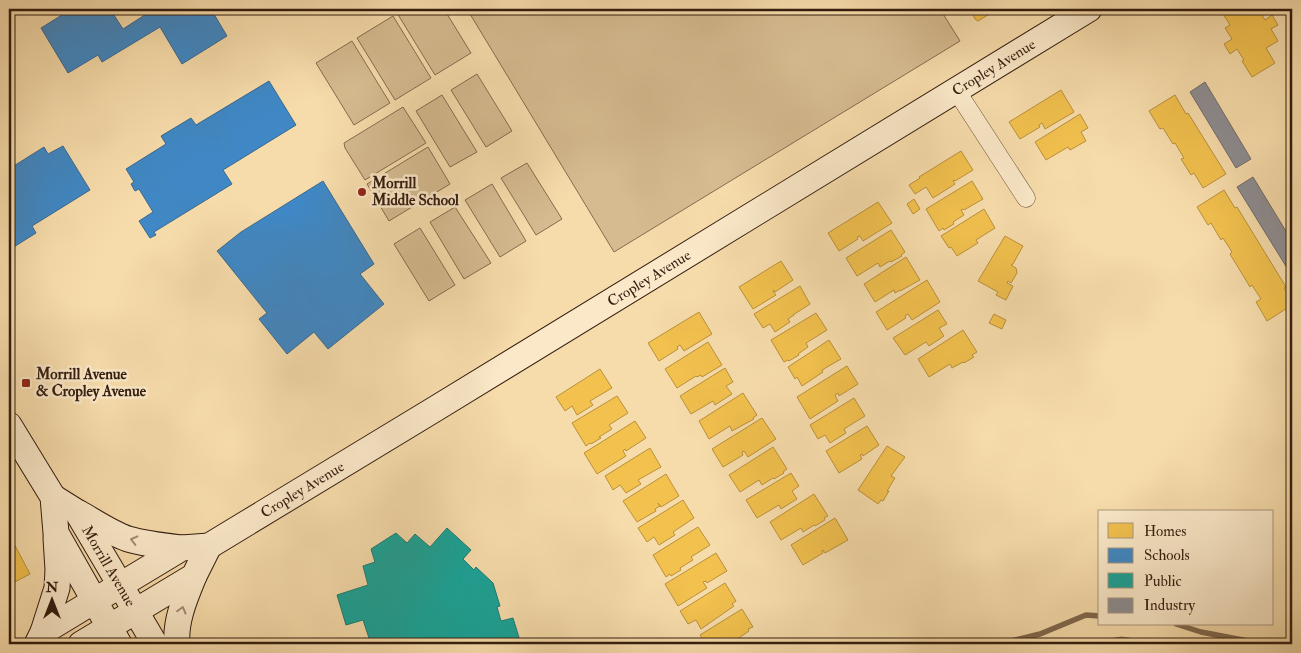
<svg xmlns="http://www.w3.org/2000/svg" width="1301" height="653" viewBox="0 0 1301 653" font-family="'IM FELL Double Pica',serif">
<rect width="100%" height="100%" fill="#f7dcab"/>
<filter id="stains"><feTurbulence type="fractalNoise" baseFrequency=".004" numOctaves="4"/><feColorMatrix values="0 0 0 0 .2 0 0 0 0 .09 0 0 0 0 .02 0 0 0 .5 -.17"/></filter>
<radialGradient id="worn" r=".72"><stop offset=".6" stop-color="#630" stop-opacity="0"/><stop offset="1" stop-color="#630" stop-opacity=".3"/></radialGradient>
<path fill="#d6bb90" stroke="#846c50" d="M405 9H444L471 53 435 75 397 13Z
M467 9H940L960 41 614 252Z
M393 16 431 78 395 100 357 38Z
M352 41 390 103 354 125 316 63Z
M477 74 512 131 486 147 451 90Z
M442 95 477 152 450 167 416 111Z
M403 107 426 143 365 180 345 148 344 143Z
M428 147 450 184 389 221 367 184Z
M527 163 562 219 536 235 501 178Z
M492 184 526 241 500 257 465 200Z
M455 207 491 263 464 279 430 222Z
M420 228 455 285 429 301 394 244Z
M1121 637 1157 642 1166 644H1082Z"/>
<path fill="#f2c14e" stroke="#b9903b" d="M970 9H996L992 11 993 12 978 21 975 19Z
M1220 9H1252L1253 10 1258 9 1265 20 1272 15 1278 25 1271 29 1278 41 1266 48 1275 63 1252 77 1242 61 1244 60 1237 49 1230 54 1224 44 1232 39 1225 28 1230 25Z
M1061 90 1074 112 1045 129 1042 123 1039 125 1040 127 1020 139 1009 122Z
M1175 95 1186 114 1188 113 1226 174 1203 188 1194 173 1191 175 1181 159 1184 158 1175 143 1173 144 1163 128 1160 129 1149 111Z
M1080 114 1088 128 1081 132 1086 141 1070 150 1068 147 1046 160 1035 142Z
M961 151 973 170 955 181 954 180 953 181 955 184 933 198 926 187 915 194 909 185 920 178 919 177Z
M972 181 983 199 964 210 963 209 961 210 964 215 953 222 954 224 944 230 943 228 939 231 926 209Z
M1224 190 1235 208 1237 207 1286 287 1284 288 1292 301V305L1267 321 1256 302 1261 299 1252 285 1250 287 1230 254 1232 252 1223 238 1221 240 1211 223 1208 225 1197 207Z
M914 199 920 209 913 214 907 204Z
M878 202 892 223 863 241 860 236 857 237 858 239 839 251 828 233Z
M984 209 995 228 976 240 978 243 957 256 951 247 949 248 941 236Z
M891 230 905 252 901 255 902 256 891 262 890 261 880 267 878 263 857 276 846 258Z
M1005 236 1023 246 1013 264 1011 265 1016 268 1017 273 1011 283 1008 281 1007 283 1013 286 1006 300 996 295 998 292 978 281Z
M906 257 920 280 900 291V290L895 293 894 290 875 302 864 284Z
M781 261 793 280 775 292 774 290 773 291 776 295 753 309 739 287Z
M927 280 940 302 912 320 908 314 905 316 906 318 887 330 876 312Z
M800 286 810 304 793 315H794L788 319 790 322 775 332 770 324 763 328 754 314Z
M938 310 947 324 939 328 944 336 929 346 926 342 905 355 893 338Z
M699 312 712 334 684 351 680 345 677 347 678 349 659 361 648 343Z
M816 313 827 330 806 343 808 347 798 354 799 355 789 361 788 360 784 362 771 340Z
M994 314 1006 320 1002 329 989 323Z
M963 330 977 352 972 355 974 357 964 363 963 362 952 368 950 364 929 377 918 359Z
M829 340 841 359 822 370 823 372 802 386 797 377 795 379 788 367Z
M708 342 722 365 702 377 701 375 697 377 696 376 677 388 665 369Z
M847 366 858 384 839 396 838 393 835 395 838 401 810 419 797 397Z
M725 368 733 382 726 386 732 394 715 405 713 401 691 414 680 396Z
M600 369 612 388 590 401 593 405 577 415 572 406 565 411 556 397Z
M743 393 757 415 753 418 754 419 732 431 730 426 709 439 699 421Z
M617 396 628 413 609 425 612 429 599 437 601 438 591 444 590 443 586 446 572 423Z
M854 398 865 416 844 429 846 433 830 443 825 435 818 439 810 425Z
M762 418 776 439 748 457 744 451 742 452 743 455 723 467 712 449Z
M635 421 646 438 626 451 625 449 623 451 626 456 597 474 584 453Z
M867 426 879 445 863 456 862 454 860 455 862 459 839 473 826 451Z
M887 446 905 457 891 476 895 478 887 491H889L883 501 881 500 878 504 858 490Z
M773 447 787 469 783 472 784 473 774 479 773 478 762 485 759 480 740 492 729 475Z
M650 448 661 467 638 480 641 484 626 493 620 485 613 490 605 476Z
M791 473 799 486 792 491 797 499 781 509 779 505 757 518 746 500Z
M666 474 679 496 661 507 658 503 660 506 655 509 656 511 637 522 623 501Z
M814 494 828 516 824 518 825 520 815 526 814 525 803 532 801 528 781 540 770 522Z
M683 500 694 518 673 532 675 535 659 545 654 537 647 542 638 528Z
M835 518 848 540 825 553 823 550 822 551 823 553 803 565 791 545Z
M698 527 710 545 691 557 693 560 680 568 681 570 671 576 670 574 666 577 653 555Z
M9 534 30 574 9 585Z
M716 553 727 571 707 583 706 581 703 582 707 588 678 606 665 584Z
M725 583 736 601 732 604 734 606 701 629 696 620 688 624 680 611Z
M742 609 753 627 748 629 749 631 736 640 732 643V644H706L700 635Z"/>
<path fill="#3f88c5" stroke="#3b688e" d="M70 9H125L114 15 123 29 151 11 149 9H211L227 36 182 64 160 27 102 62 98 55 68 73 41 28 70 10Z
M269 81 296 125 223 170 232 184 154 232 156 235 150 238 139 221 153 212 139 189 135 191 131 184 134 182 126 169 166 144 161 136 191 118 196 125Z
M63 146 90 190 32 226 36 233 9 250V169L44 147 48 154Z
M323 181 374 264 360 274 384 304 328 349 314 332 287 354 259 319 267 313 217 251 241 232Z"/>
<path fill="#17a398" stroke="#1f7a6f" d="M447 528 471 550 463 559 474 570 476 567 493 583 500 606 497 607 501 621 513 618 521 644H371L363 620 346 625 337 595 368 585 363 566 375 562 371 549 396 533 407 543 415 534 430 547Z"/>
<path fill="#8d8d92" stroke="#726b6b" d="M1205 82 1251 159 1236 168 1190 92Z
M1253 177 1292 241V276L1237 187Z"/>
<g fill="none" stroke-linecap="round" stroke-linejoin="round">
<path stroke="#80684d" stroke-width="5.5" d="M1176 624 1201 632 1264 644
M999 644 1040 634 1086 615 1100 616"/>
<g stroke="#644c36" stroke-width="19">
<path id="street" d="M956 90 1026 198"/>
</g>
<g stroke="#331c0f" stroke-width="27">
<g id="secondary">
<path d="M9 425 53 497 56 533 119 644"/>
<path id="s1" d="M53 497 77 512 155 644"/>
<path d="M79 513C95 522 111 533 128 539 145 544 164 546 182 548"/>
<path d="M43 632 57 588 58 570 56 538"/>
<path id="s2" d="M37 644 43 632 94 601 182 548 209 546 242 526 435 409 1089 9"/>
<path d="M81 644 194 576 209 546"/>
<path d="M177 644C175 621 185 598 194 576"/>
</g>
</g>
<use href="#street" stroke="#fae8c8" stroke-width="18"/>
<use href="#secondary" stroke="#fae8c8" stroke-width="25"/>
</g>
<defs><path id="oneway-chevron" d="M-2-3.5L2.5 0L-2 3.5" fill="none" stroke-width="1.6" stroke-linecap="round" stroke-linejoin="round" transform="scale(1.25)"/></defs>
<g stroke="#a08c75">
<use href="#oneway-chevron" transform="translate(134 540) rotate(-166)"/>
<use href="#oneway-chevron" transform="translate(182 610) rotate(-75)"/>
</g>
<g fill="#8f2418" stroke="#fae8c8" stroke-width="2">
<circle cx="362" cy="192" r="5"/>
<rect x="21" y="378" width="10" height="10" rx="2.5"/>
</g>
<g text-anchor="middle" stroke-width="5" stroke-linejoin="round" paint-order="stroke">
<g font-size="15" fill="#331c0f" stroke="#fae8c8">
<text dy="5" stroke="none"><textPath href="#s2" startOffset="1122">Cropley Avenue</textPath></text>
<text dy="5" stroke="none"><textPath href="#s2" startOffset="718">Cropley Avenue</textPath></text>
<text dy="5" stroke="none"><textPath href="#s2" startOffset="312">Cropley Avenue</textPath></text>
<text dy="5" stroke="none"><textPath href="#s1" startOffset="91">Morrill Avenue</textPath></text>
</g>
<g font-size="15" font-weight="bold" fill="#331c0f" stroke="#fae8c8" text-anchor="start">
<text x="372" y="188">Morrill<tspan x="372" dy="17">Middle School</tspan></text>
<text x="36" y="379">Morrill Avenue<tspan x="36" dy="17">&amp; Cropley Avenue</tspan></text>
</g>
</g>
<rect width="1301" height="653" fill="none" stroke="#f7dcab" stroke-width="30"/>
<rect x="10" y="10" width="1281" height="633" fill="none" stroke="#331c0f" stroke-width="2.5"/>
<rect x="15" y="15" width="1271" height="623" fill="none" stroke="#331c0f"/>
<rect x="1098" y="510" width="175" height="115" fill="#fae8c8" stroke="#aa967e"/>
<rect x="1108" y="523" width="25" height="15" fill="#f2c14e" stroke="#aa967e"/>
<text x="1144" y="536" font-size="15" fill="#331c0f">Homes</text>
<rect x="1108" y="548" width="25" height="15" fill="#3f88c5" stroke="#aa967e"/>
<text x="1144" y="560" font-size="15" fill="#331c0f">Schools</text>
<rect x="1108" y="573" width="25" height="15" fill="#17a398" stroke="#aa967e"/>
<text x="1144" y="586" font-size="15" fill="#331c0f">Public</text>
<rect x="1108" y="598" width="25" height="15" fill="#8d8d92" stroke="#aa967e"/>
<text x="1144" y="610" font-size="15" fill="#331c0f">Industry</text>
<g transform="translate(52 600)" stroke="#fae8c8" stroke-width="4" paint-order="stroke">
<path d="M0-4L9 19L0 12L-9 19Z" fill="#331c0f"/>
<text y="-8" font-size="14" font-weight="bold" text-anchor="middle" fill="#331c0f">N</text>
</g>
<rect width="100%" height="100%" filter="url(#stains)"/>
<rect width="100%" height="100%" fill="url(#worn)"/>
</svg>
